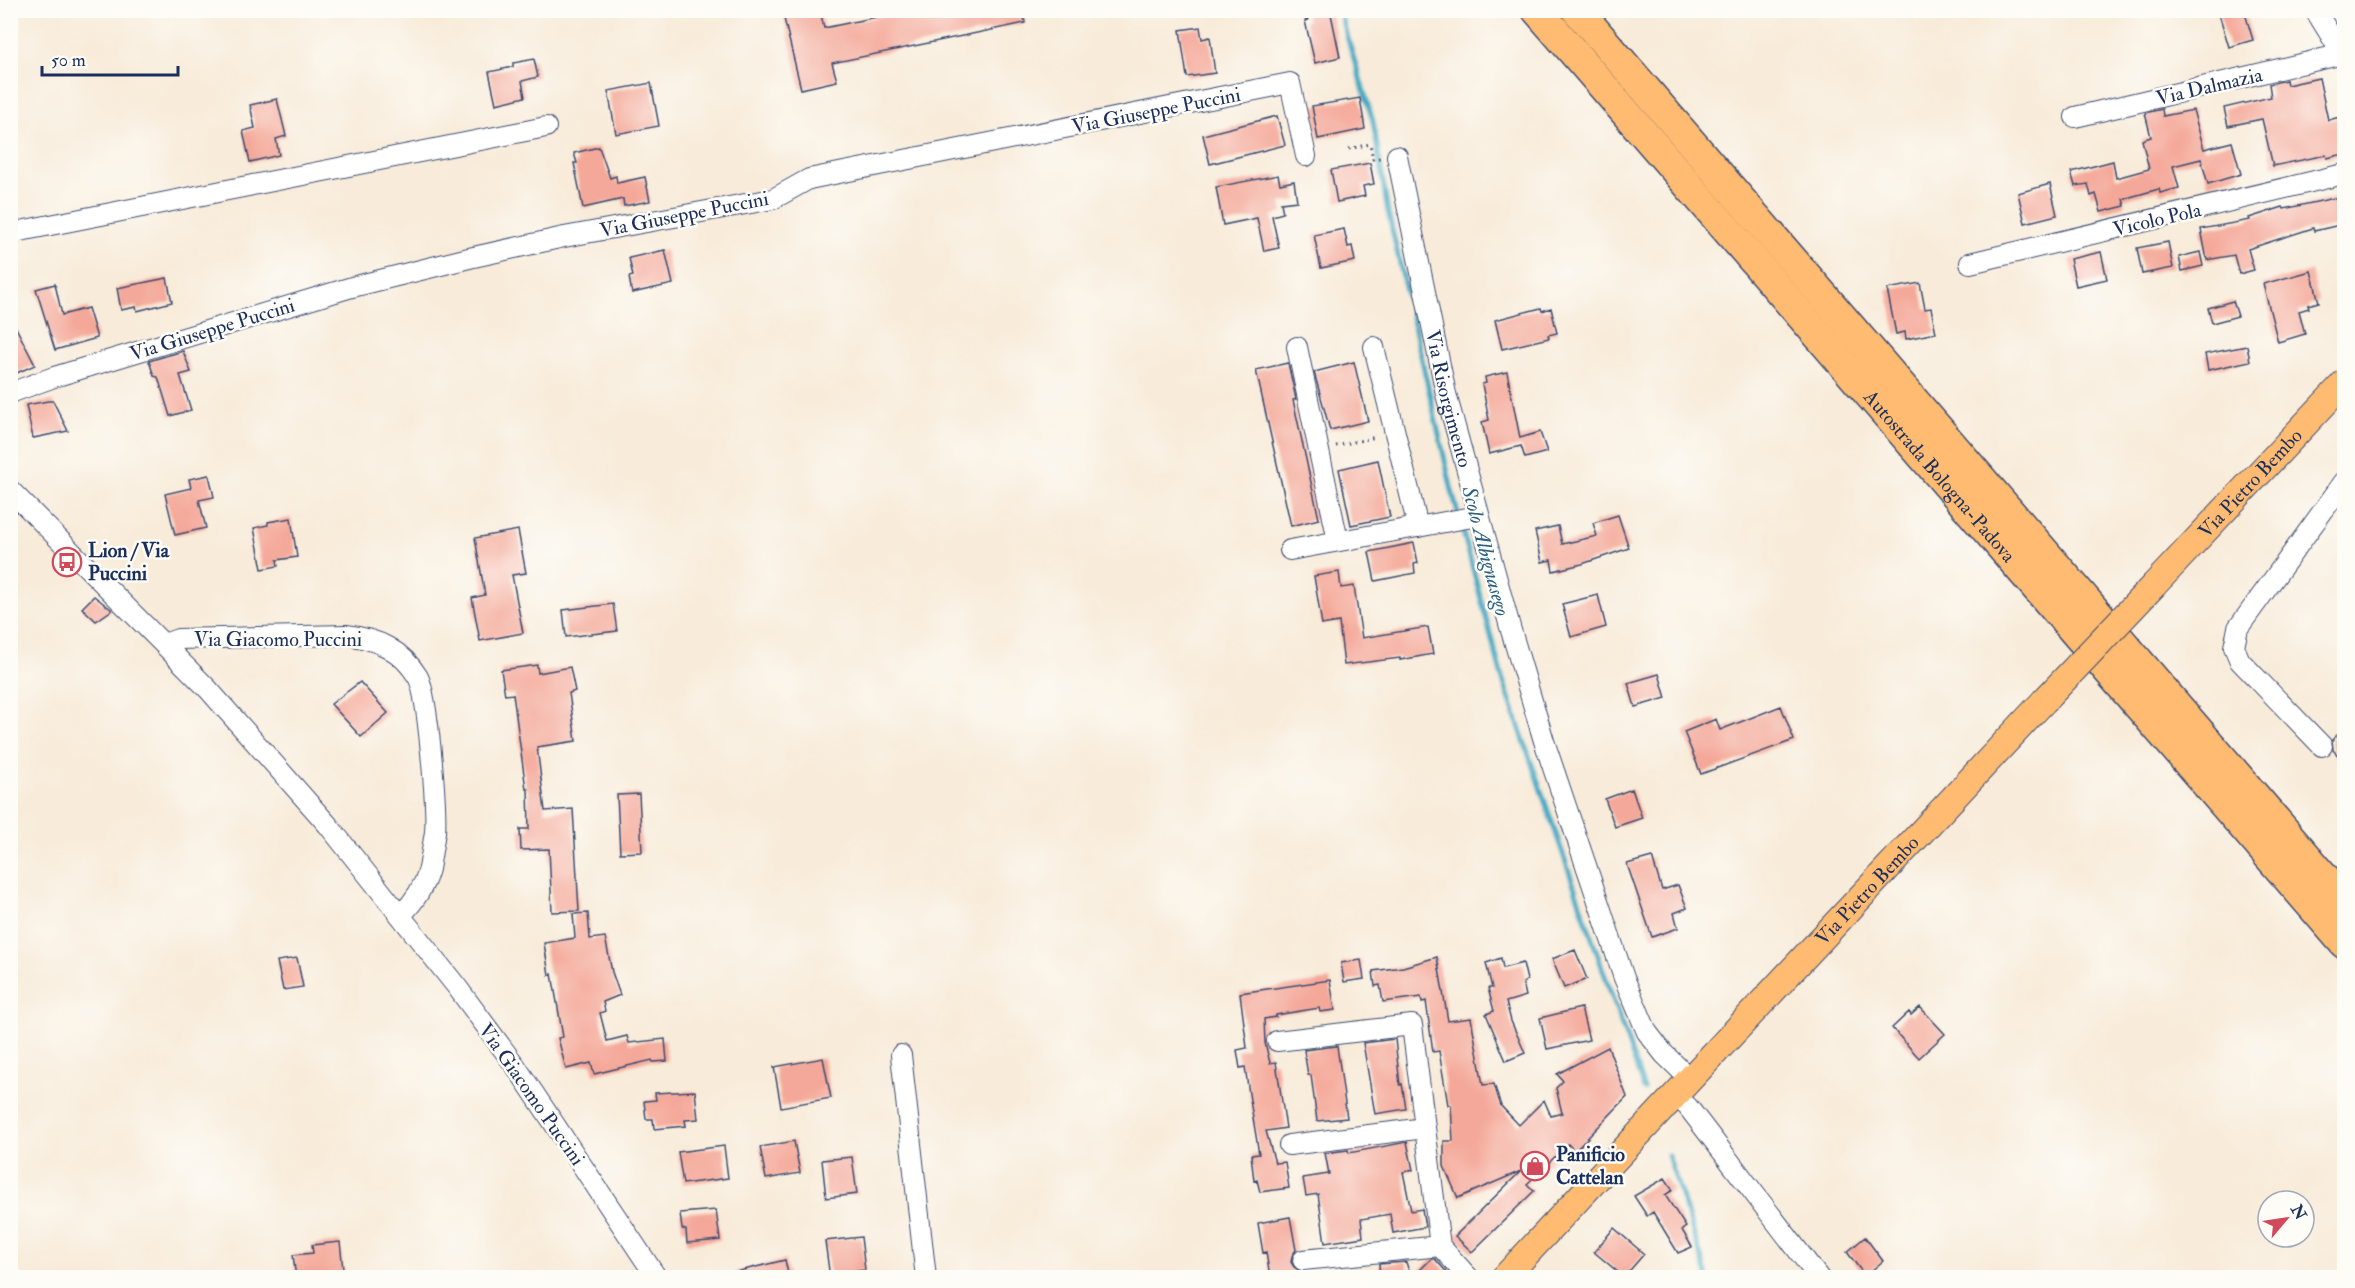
<svg xmlns="http://www.w3.org/2000/svg" width="2355" height="1288" viewBox="0 0 2355 1288" font-family="'IM FELL Double Pica',serif">
<rect width="100%" height="100%" fill="#fdfcf7"/>
<filter id="ink" filterUnits="userSpaceOnUse"><feTurbulence type="fractalNoise" baseFrequency=".0167" numOctaves="2"/><feDisplacementMap in="SourceGraphic" scale="12" xChannelSelector="R" yChannelSelector="G"/><feConvolveMatrix kernelMatrix="1 2 1 2 8 2 1 2 1" color-interpolation-filters="sRGB"/></filter>
<filter id="wash" filterUnits="userSpaceOnUse"><feTurbulence type="fractalNoise" baseFrequency=".008" numOctaves="4" result="noise"/><feDisplacementMap in="SourceGraphic" scale="24" xChannelSelector="R" yChannelSelector="G"/><feGaussianBlur stdDeviation="1.35" result="paint"/><feColorMatrix in="noise" values="0 0 0 0 0 0 0 0 0 0 0 0 0 0 0 0 0 1.4 0 .05"/><feComposite in="paint" operator="in"/></filter>
<g filter="url(#wash)">
<rect width="100%" height="100%" fill="#f8ebd9"/>
<g fill="none" stroke-linecap="round" stroke-linejoin="round">
<path stroke="#44a9c3" stroke-width="5" d="M1339 10 1373 121 1388 212 1452 491 1502 677 1644 1089
M1668 1155 1708 1278"/>
</g>
<g id="blocks">
<path fill="#f4a899" d="M782 10H820L824 28 910 10H1023L1025 23 832 63 837 81 801 89Z
M1306 10H1326L1327 15 1331 14 1340 57 1315 63 1305 21 1308 20Z
M2230 10H2244L2253 40 2229 47 2219 14Z
M1200 27 1202 39 1210 37 1215 73 1187 77 1180 30Z
M534 59 538 77 522 81 525 97 496 104 489 72 513 67V63Z
M2319 78 2328 120 2344 116V154L2327 158 2326 155 2273 166 2262 119 2228 126 2224 108 2271 97 2269 84 2286 80 2287 85Z
M651 83 659 126 616 134 608 91Z
M1360 98 1365 129 1318 139 1312 106Z
M277 99 286 136 276 139 279 155 250 162 243 131 255 128 250 105Z
M2162 109 2163 116 2193 110 2204 149 2232 142 2241 174 2208 184 2201 159 2173 166 2179 188 2160 193 2159 189 2123 199 2125 206 2101 212 2096 194 2091 196 2088 184 2075 186 2071 172 2113 161 2116 178 2149 169 2142 140 2151 137 2145 113Z
M1277 116 1285 145 1210 164 1203 135Z
M599 147 610 178 616 176 617 183 645 177 650 201 624 206 623 199 583 208 574 163H577L574 153Z
M1370 163 1374 184 1363 186 1365 196 1337 202 1331 170Z
M1278 175 1280 184 1294 181 1297 201 1281 203 1283 213 1272 216 1279 248 1264 251 1257 218 1223 225 1216 187Z
M2050 184 2057 215 2025 223 2018 193Z
M2344 196V224L2314 231 2313 228 2248 249 2254 270 2239 274 2234 255 2207 260 2201 229 2250 220 2249 218 2283 207 2284 209Z
M1344 229 1348 247 1352 246 1355 261 1321 268 1314 235Z
M2168 242 2173 268 2142 274 2137 248Z
M665 250 673 284 632 293 629 277 633 276 629 258Z
M2101 252 2107 279 2076 286 2070 259Z
M2200 252 2203 266 2182 271 2179 257Z
M2311 271 2319 302 2308 305 2309 308 2299 311 2305 334 2278 342 2263 284Z
M167 278 172 302 137 311 136 307 121 310 117 288Z
M1920 283 1925 309 1931 308 1936 333 1906 339 1905 332 1896 334 1887 289Z
M55 284 62 315 88 308 97 338 55 350 36 289Z
M2233 301 2238 316 2212 323 2208 308Z
M1541 308 1542 311 1551 308 1557 333 1548 335 1549 338 1502 349 1495 320Z
M10 316 35 365 10 376Z
M2247 346 2250 361 2208 370 2205 354Z
M183 351 191 372 180 375 191 410 170 416 158 377 154 376 149 361Z
M1354 362 1368 421 1330 430 1314 372Z
M1288 363 1296 399 1293 400 1319 519 1291 526 1256 370Z
M1507 372 1520 438 1540 432 1547 452 1525 458 1521 446 1489 454 1482 422 1489 420 1482 384 1486 383 1485 377Z
M48 401H53L68 431 33 438 26 405Z
M1378 460 1390 517 1351 525 1339 469Z
M209 475 214 497 199 500 206 528 175 535 165 494 191 488 189 479Z
M1618 515 1629 548 1582 564 1553 571 1551 560 1542 562 1535 531 1558 526 1562 544 1597 536 1593 523Z
M291 518 297 557 277 560 278 566 262 569 254 528 268 525V522Z
M518 530 526 573 512 575 523 633 480 641 472 598 485 595 475 538Z
M1414 543 1418 563 1414 564 1415 573 1375 581 1369 552Z
M1339 572 1341 588 1354 586 1362 638 1428 627 1433 654 1400 660V658L1344 665 1339 622 1322 625 1314 576Z
M1598 595 1606 627 1571 637 1562 604Z
M94 596 112 610 96 621 82 608Z
M613 604 617 631 566 637 563 610Z
M537 665 538 673 570 667 575 691 569 693 576 741 537 747 545 811 573 809 579 911 552 912 549 849 521 850 520 829H529L528 789H526L513 694 505 695 501 670Z
M1659 674 1666 698 1635 707 1628 683Z
M360 682 388 713 361 737 331 704Z
M1781 706 1794 740 1701 774 1684 732 1716 719 1720 730Z
M2344 728V762L2333 750 2332 740Z
M1632 789 1642 818 1615 827 1605 799Z
M639 794 642 852 620 853 617 795Z
M1652 857 1662 890 1678 885 1687 908 1674 913 1678 928 1652 937 1627 864Z
M588 913 590 939 605 937 612 972 620 995 603 1002 605 1011 600 1013 607 1041 627 1036 629 1043 665 1039 667 1061 653 1062 652 1060 594 1074 591 1063 566 1069 558 1038 563 1037 552 974 549 975 544 943 575 938 573 914Z
M1575 950 1587 979 1564 988 1552 959Z
M1437 957 1448 1021 1471 1018 1483 1085 1494 1084 1501 1106 1519 1125 1544 1100 1551 1116 1562 1113 1556 1088 1563 1081 1557 1074 1608 1047 1627 1097 1575 1151 1568 1144 1527 1184 1534 1191 1472 1252 1455 1236 1521 1171 1458 1198 1444 1166V1141H1453L1451 1105H1448L1439 1051 1433 1052 1426 1001 1422 1002 1421 997 1383 1002 1380 985 1375 986 1373 971 1403 967Z
M297 958 303 987 283 990 277 961Z
M1501 958 1503 968 1523 963 1527 980 1523 983 1526 996 1506 1002 1511 1021 1525 1053 1506 1061 1486 1014 1494 1011 1488 988H1492L1486 963Z
M1361 960 1364 979 1344 982 1341 963Z
M1330 980 1335 1010 1320 1012 1319 1008 1276 1015V1017L1264 1019 1265 1043 1270 1063 1276 1062 1286 1128 1266 1131 1275 1163 1285 1162 1289 1188 1260 1192 1257 1180 1254 1181 1251 1155 1259 1154 1250 1100 1245 1067 1240 1068 1237 1050 1247 1048 1240 993Z
M1920 1007 1945 1034 1919 1058 1892 1028 1909 1012 1911 1015Z
M1581 1008 1589 1040 1547 1049 1540 1018Z
M1395 1039 1400 1085 1402 1084 1406 1109 1375 1114 1363 1043Z
M1337 1046 1347 1118 1317 1121 1311 1075H1308L1304 1050Z
M823 1058 831 1098 781 1107 774 1067Z
M695 1091 698 1119 685 1120 686 1126 654 1129 653 1119H646L644 1101 656 1100 655 1093Z
M794 1141 800 1173 766 1179 760 1147Z
M1407 1142 1413 1170 1403 1172 1411 1211 1422 1209 1425 1227 1393 1233 1390 1214 1361 1219 1363 1237 1325 1243 1318 1194 1306 1196 1303 1178 1329 1174 1325 1153 1348 1150 1349 1153Z
M724 1146 728 1178 683 1184 678 1152Z
M852 1157 857 1194 826 1198 822 1160Z
M1665 1178 1673 1190 1665 1195 1686 1227 1682 1230 1692 1247 1678 1253 1653 1212 1647 1216 1634 1196Z
M716 1210 720 1240 687 1243 686 1230 682 1229 680 1213Z
M1290 1217 1296 1250 1292 1256 1291 1262 1294 1267 1300 1271 1301 1278H1270L1266 1252 1263 1253 1258 1223Z
M1614 1228 1644 1254 1624 1277 1594 1252Z
M861 1237 865 1270 857 1271 858 1278H830L825 1241Z
M1865 1237 1883 1261 1865 1276 1847 1252Z
M340 1242 344 1278H296L293 1255 313 1253 312 1245Z
M1431 1259H1435L1452 1278H1412Z
M785 1260 789 1278H736L735 1272Z
M1406 1262 1411 1278H1380L1379 1264Z"/>
</g>
</g>
<g filter="url(#ink)">
<use href="#blocks" fill-opacity="0" stroke="#3c4b70" stroke-width="1.5"/>
<g fill="none" stroke-linecap="round" stroke-linejoin="round">
<g stroke="#3c4b70" stroke-width="22">
<g id="minor">
<path d="M2315 10 2344 57"/>
<path d="M2075 117 2343 54"/>
<path id="s1" d="M1397 156 1446 394 1510 627 1544 741 1624 978 1647 1032 1664 1054 1691 1080"/>
<path d="M10 233 546 127"/>
<path d="M1970 263 2344 174"/>
<path d="M1297 347 1338 541"/>
<path d="M1374 347 1418 527"/>
<path d="M10 393 54 377 352 287 469 258 564 237 773 199 809 179 1290 83 1306 156"/>
<path d="M10 490 208 689 328 825 457 987 517 1068 657 1278"/>
<path d="M1290 550 1478 516"/>
<path d="M164 644 178 639 346 635C377 639 401 649 418 677 428 695 437 809 435 832 433 844 431 857 429 869 424 887 414 902 401 915"/>
<path d="M2322 746 2240 661 2234 647 2238 628 2344 482"/>
<path d="M1277 1041 1412 1025 1440 1246 1469 1278"/>
<path d="M901 1055 926 1278"/>
<path d="M1676 1096 1688 1107 1819 1278"/>
<path d="M1289 1145 1425 1128"/>
<path d="M1303 1260 1440 1246"/>
</g>
</g>
<g stroke="#3c4b70" stroke-width="28">
<g id="major">
<path id="s2" d="M2154 585 2344 383"/>
<path id="s3" d="M1504 1278 2044 701"/>
</g>
</g>
<g stroke="#3c4b70" stroke-width="33">
<g id="highway">
<path id="s4" d="M1537 10 2344 943"/>
<path d="M1577 10 2344 900"/>
</g>
</g>
<path stroke="#3c4b70" stroke-width="3" stroke-dasharray="1.5 4.5" stroke-linecap="butt" d="M1349 149 1370 144 1373 159 1380 158
M1336 446 1376 437"/>
<use href="#minor" stroke="#fff" stroke-width="20"/>
<use href="#major" stroke="#febb71" stroke-width="26"/>
<use href="#highway" stroke="#febb71" stroke-width="30"/>
<g stroke="#3c4b70" stroke-width="28" stroke-linecap="butt">
<path id="major-bridge" d="M2044 701 2154 585"/>
</g>
<use href="#major-bridge" stroke="#febb71" stroke-width="26"/>
</g>
</g>
<defs>
<g id="bus-ring" transform="scale(1.5)"><circle r="9.5" fill="#fdfcf7" stroke="#d1495b" stroke-width="1.5"/><path d="M-5-6H5V4H4V6H2V4H-2V6H-4V4H-5ZM-3.5-4V0h7V-4ZM-3.5 1.2v1.5H-2V1.2ZM2 1.2v1.5H3.5V1.2Z" fill="#d1495b"/></g>
<g id="shop-ring" transform="scale(1.5)"><circle r="9.5" fill="#fdfcf7" stroke="#d1495b" stroke-width="1.5"/><path d="M-5-2.5h2.3a2.7 3.5 0 0 1 5.4 0H5L5.5 6h-11ZM-1.5-2.5h3a1.5 2.3 0 0 0-3 0Z" fill="#d1495b"/></g>
</defs>
<g fill-rule="evenodd">
<use href="#bus-ring" x="67" y="562"/>
<use href="#shop-ring" x="1535" y="1166"/>
</g>
<g text-anchor="middle" stroke-width="5" stroke-linejoin="round" paint-order="stroke">
<g font-size="20" fill="#1b2f5e" stroke="#fdfcf7">
<text transform="translate(2209 86) rotate(-13)" y="7">Via Dalmazia</text>
<text transform="translate(1156 110) rotate(-11)" y="7">Via Giuseppe Puccini</text>
<text transform="translate(684 214) rotate(-11)" y="7">Via Giuseppe Puccini</text>
<text transform="translate(2157 219) rotate(-13)" y="7">Vicolo Pola</text>
<text transform="translate(212 329) rotate(-17)" y="7">Via Giuseppe Puccini</text>
<text dy="7" stroke="none"><textPath href="#s1" startOffset="248">Via Risorgimento</textPath></text>
<text dy="7" stroke="none"><textPath href="#s4" startOffset="616">Autostrada Bologna-Padova</textPath></text>
<text dy="7" stroke="none"><textPath href="#s2" startOffset="140">Via Pietro Bembo</textPath></text>
<text x="278" y="646">Via Giacomo Puccini</text>
<text dy="7" stroke="none"><textPath href="#s3" startOffset="531">Via Pietro Bembo</textPath></text>
<text transform="translate(532 1094) rotate(55)" y="7">Via Giacomo Puccini</text>
</g>
<g font-size="20" font-weight="bold" fill="#1b2f5e" stroke="#fdfcf7" text-anchor="start">
<text x="88" y="557">Lion / Via<tspan x="88" dy="23">Puccini</tspan></text>
<text x="1556" y="1161">Panificio<tspan x="1556" dy="23">Cattelan</tspan></text>
</g>
<g font-size="21" font-style="italic" fill="#2b6086" stroke="#fdfcf7">
<text transform="translate(1486 551) rotate(75)" y="7">Scolo Albignasego</text>
</g>
</g>
<rect width="2355" height="1288" fill="none" stroke="#fdfcf7" stroke-width="36"/>
<g transform="translate(2286 1219) rotate(61)"><circle r="28" fill="#fdfcf7" stroke="#a3aaba" stroke-width="1.5"/>
<path d="M0-4.5L10 22L0 15L-10 22Z" fill="#d1495b"/>
<text y="-9" font-size="16" font-weight="bold" text-anchor="middle" fill="#1b2f5e">N</text>
</g>
<path d="M42 66v9h136v-9" fill="none" stroke="#1b2f5e" stroke-width="3"/>
<text x="51" y="66" font-size="18" fill="#1b2f5e" stroke="#fdfcf7" stroke-width="4.5" paint-order="stroke">50 m</text>
</svg>
